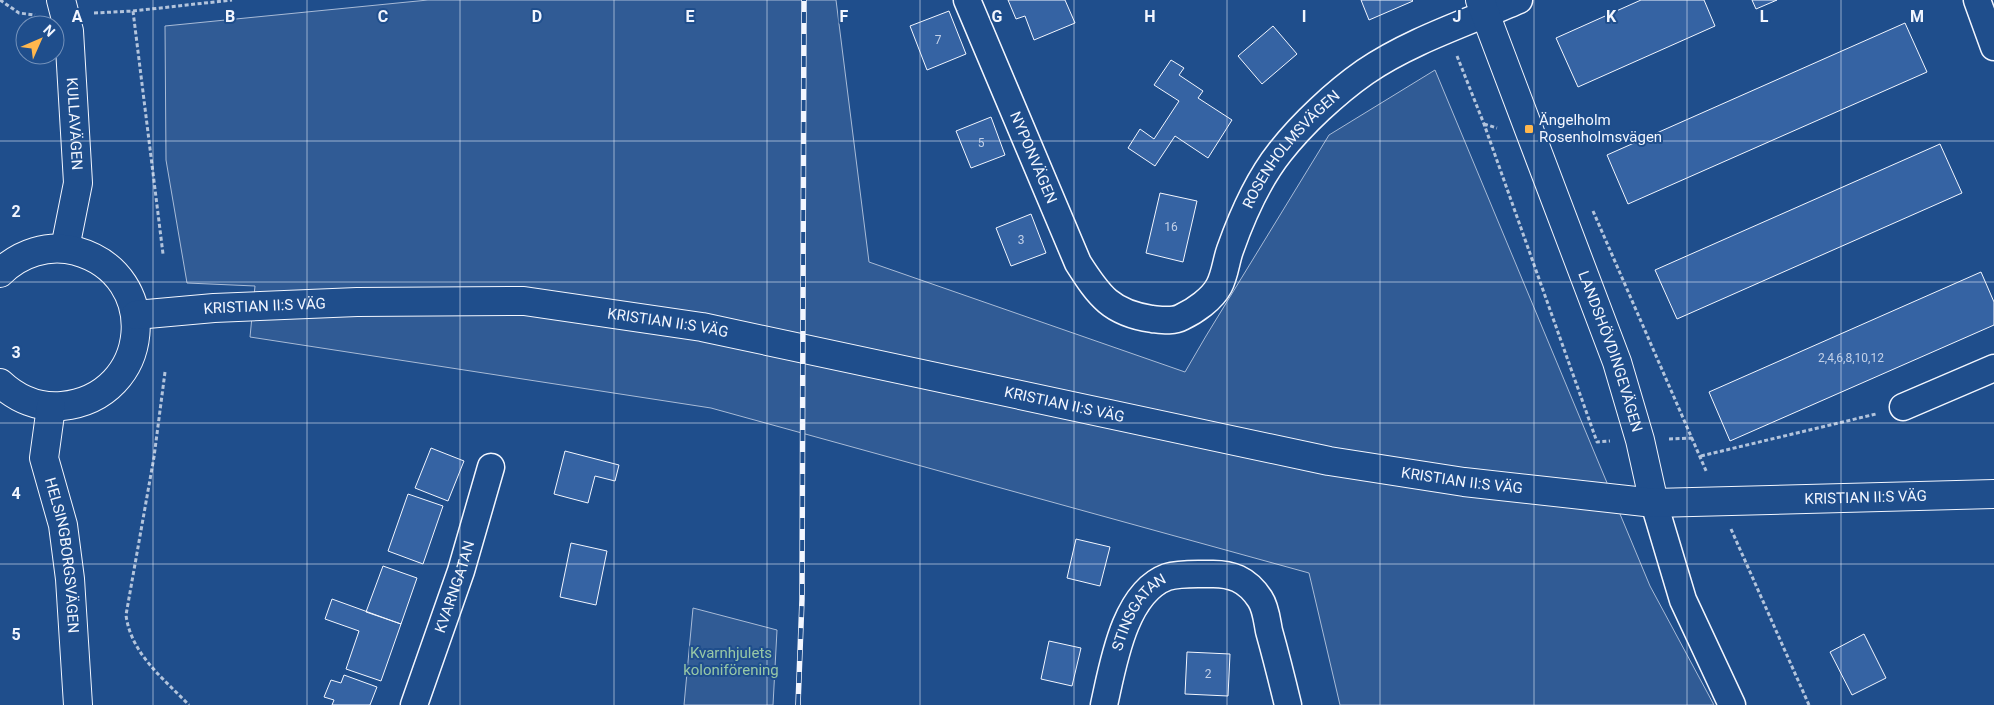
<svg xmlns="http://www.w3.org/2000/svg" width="1994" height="705" viewBox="0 0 1994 705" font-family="Roboto,sans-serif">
<rect width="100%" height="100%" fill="#1f4e8c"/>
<path fill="#305b95" stroke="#a8bbd7" d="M428 0H836L869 262 1185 372 1206 336 1329 135 1435 70 1650 586 1714 705H1340L1309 573 711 408 250 337 255 286 187 283 166 160 165 26Z
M693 608 777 630 773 705H684Z"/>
<path fill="#3563a3" stroke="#f2f6ff" d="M1008 0H1065L1075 23 1034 40 1025 16 1016 19Z
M1361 0H1412L1413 1 1369 20Z
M1641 0H1704L1715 26 1578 87 1556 38Z
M1752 0H1777L1756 9Z
M949 11 966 54 927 70 910 26Z
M1905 23 1927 72 1628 204 1607 155Z
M1273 26 1297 54 1262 84 1238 56Z
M1171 60 1184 68 1179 75 1203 91 1198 98 1232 120 1208 158 1175 136 1155 166 1128 148 1140 129 1154 139 1179 101 1154 85Z
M991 117 1005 155 971 168 956 131Z
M1940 144 1962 193 1677 319 1655 270Z
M1160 193 1197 201 1183 262 1146 253Z
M1031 214 1046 253 1011 266 996 228Z
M1981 272 1994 302V325L1730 441 1709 392Z
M431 448 464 461 448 501 415 488Z
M565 451 619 465 615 481 595 476 588 503 554 494Z
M408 494 443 506 423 564 388 551Z
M1076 539 1110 547 1100 586 1067 578Z
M571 543 607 551 596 605 560 597Z
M383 566 417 578 401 624 366 612Z
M332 599 401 624 381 681 346 669 359 631 325 619Z
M1864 634 1886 678 1852 695 1830 652Z
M1049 641 1081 648 1072 686 1041 679Z
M1187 652 1230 654 1228 696 1185 694Z
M344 675 377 687 370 705H332L334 700 324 697 331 680 341 683Z"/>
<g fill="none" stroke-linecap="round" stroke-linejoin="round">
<g stroke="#f2f6ff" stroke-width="29">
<g id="minor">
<path id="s1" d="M967 0 1078 263C1099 296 1111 313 1152 319 1162 320 1173 322 1182 317 1195 311 1212 299 1219 286 1225 275 1226 261 1230 250 1242 216 1257 181 1280 152 1302 124 1335 93 1365 72 1410 41 1469 22 1519 0"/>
<path d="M1977 0 1994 47"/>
<path d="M1903 407 1994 368"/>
<path d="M1654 503 1683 600 1732 705"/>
<path id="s2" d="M414 705 461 571 491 467"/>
<path id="s3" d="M1104 705C1113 665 1124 593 1167 577 1180 573 1195 574 1209 574 1231 573 1247 579 1260 599 1266 608 1267 621 1269 631 1276 656 1282 680 1288 705"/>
</g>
</g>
<g stroke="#f2f6ff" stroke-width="30">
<g id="tertiary">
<path id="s4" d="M61 0 69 31 78 183 65 248"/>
<path id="s5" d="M1480 0 1617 362 1640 440 1654 503"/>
</g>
</g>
<g stroke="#f2f6ff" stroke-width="30">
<g id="secondary">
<path d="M0 273C20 253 48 244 76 251 163 275 152 397 62 406 39 408 17 399 0 383"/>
<path id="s6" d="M136 315 214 308 357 302 524 301 702 327 1329 461 1464 482 1654 503 1994 494"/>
<path id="s7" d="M51 407 44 458 63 525 70 579 78 705"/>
</g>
</g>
<path stroke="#b3c4dc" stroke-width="3" stroke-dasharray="4 2.5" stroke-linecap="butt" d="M0 0 19 13 35 15
M133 11 163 254
M94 13 133 11 232 0
M1457 56 1484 124 1597 442 1610 441
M1484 124 1497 128
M1593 211 1707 473
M165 372 154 457 126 615C131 654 163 678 189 705
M1669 439 1693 438
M1701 456 1876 414
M1731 529 1809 705"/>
<use href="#minor" stroke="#1f4e8c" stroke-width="26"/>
<use href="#tertiary" stroke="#1f4e8c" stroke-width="28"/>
<use href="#secondary" stroke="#1f4e8c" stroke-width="28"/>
<g stroke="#f2f6ff" stroke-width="5.5">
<path id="rail" d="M798 705 802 599 804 0"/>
</g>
<use href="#rail" stroke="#1f4e8c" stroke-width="4" stroke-dasharray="11" stroke-linecap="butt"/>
</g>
<path fill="none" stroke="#f2f6ff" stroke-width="1" stroke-opacity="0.55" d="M153 0V705M307 0V705M460 0V705M614 0V705M767 0V705M920 0V705M1074 0V705M1227 0V705M1380 0V705M1534 0V705M1687 0V705M1841 0V705M0 141H1994M0 282H1994M0 423H1994M0 564H1994"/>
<rect fill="#ffb74d" stroke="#1f4e8c" stroke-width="2" x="1524" y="124" width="10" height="10" rx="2.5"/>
<g text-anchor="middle" stroke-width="4" stroke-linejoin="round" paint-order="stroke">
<g font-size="12" fill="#c3d1e8">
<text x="938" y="44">7</text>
<text x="981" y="147">5</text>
<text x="1171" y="231">16</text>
<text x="1021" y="244">3</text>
<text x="1851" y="362">2,4,6,8,10,12</text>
<text x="1208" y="678">2</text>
</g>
<g font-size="15" fill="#f2f6ff" stroke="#1f4e8c" text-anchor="start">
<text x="1539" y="125">Ängelholm<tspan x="1539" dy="17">Rosenholmsvägen</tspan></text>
</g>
<g font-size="15" fill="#f2f6ff" stroke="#1f4e8c">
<text dy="5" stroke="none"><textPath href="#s4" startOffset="125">KULLAVÄGEN</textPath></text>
<text dy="5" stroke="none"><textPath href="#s1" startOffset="619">ROSENHOLMSVÄGEN</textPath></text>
<text dy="5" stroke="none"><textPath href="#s1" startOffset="171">NYPONVÄGEN</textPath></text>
<text dy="5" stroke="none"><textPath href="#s6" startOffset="129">KRISTIAN II:S VÄG</textPath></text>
<text dy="5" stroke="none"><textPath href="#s6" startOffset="534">KRISTIAN II:S VÄG</textPath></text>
<text dy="5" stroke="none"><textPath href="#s5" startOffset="375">LANDSHÖVDINGEVÄGEN</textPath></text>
<text dy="5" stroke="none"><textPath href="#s6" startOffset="939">KRISTIAN II:S VÄG</textPath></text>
<text dy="5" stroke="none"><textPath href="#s6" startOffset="1344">KRISTIAN II:S VÄG</textPath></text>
<text dy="5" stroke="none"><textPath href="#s6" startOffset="1749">KRISTIAN II:S VÄG</textPath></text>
<text dy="5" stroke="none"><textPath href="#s7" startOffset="151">HELSINGBORGSVÄGEN</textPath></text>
<text dy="5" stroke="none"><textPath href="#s2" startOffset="125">KVARNGATAN</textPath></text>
<text dy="5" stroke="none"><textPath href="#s3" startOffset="101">STINSGATAN</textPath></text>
</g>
<g font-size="15" fill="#97c8a6" stroke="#1f4e8c">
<text x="731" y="658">Kvarnhjulets<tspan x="731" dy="17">koloniförening</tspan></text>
</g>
</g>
<g font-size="16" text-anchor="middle" font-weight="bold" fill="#f2f6ff" stroke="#1f4e8c" stroke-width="4" stroke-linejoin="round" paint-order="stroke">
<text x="77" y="22">A</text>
<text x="230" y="22">B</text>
<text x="383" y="22">C</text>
<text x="537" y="22">D</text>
<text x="690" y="22">E</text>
<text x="844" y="22">F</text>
<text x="997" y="22">G</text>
<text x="1150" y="22">H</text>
<text x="1304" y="22">I</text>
<text x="1457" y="22">J</text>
<text x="1611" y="22">K</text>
<text x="1764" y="22">L</text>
<text x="1917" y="22">M</text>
<text x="16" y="217">2</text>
<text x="16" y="358">3</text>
<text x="16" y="499">4</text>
<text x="16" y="640">5</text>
</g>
<g transform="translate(40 40) rotate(45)"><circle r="24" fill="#1f4e8c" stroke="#7391ba"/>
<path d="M0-4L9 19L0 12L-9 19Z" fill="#ffb74d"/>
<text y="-8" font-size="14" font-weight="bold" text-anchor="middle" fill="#f2f6ff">N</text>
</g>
</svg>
